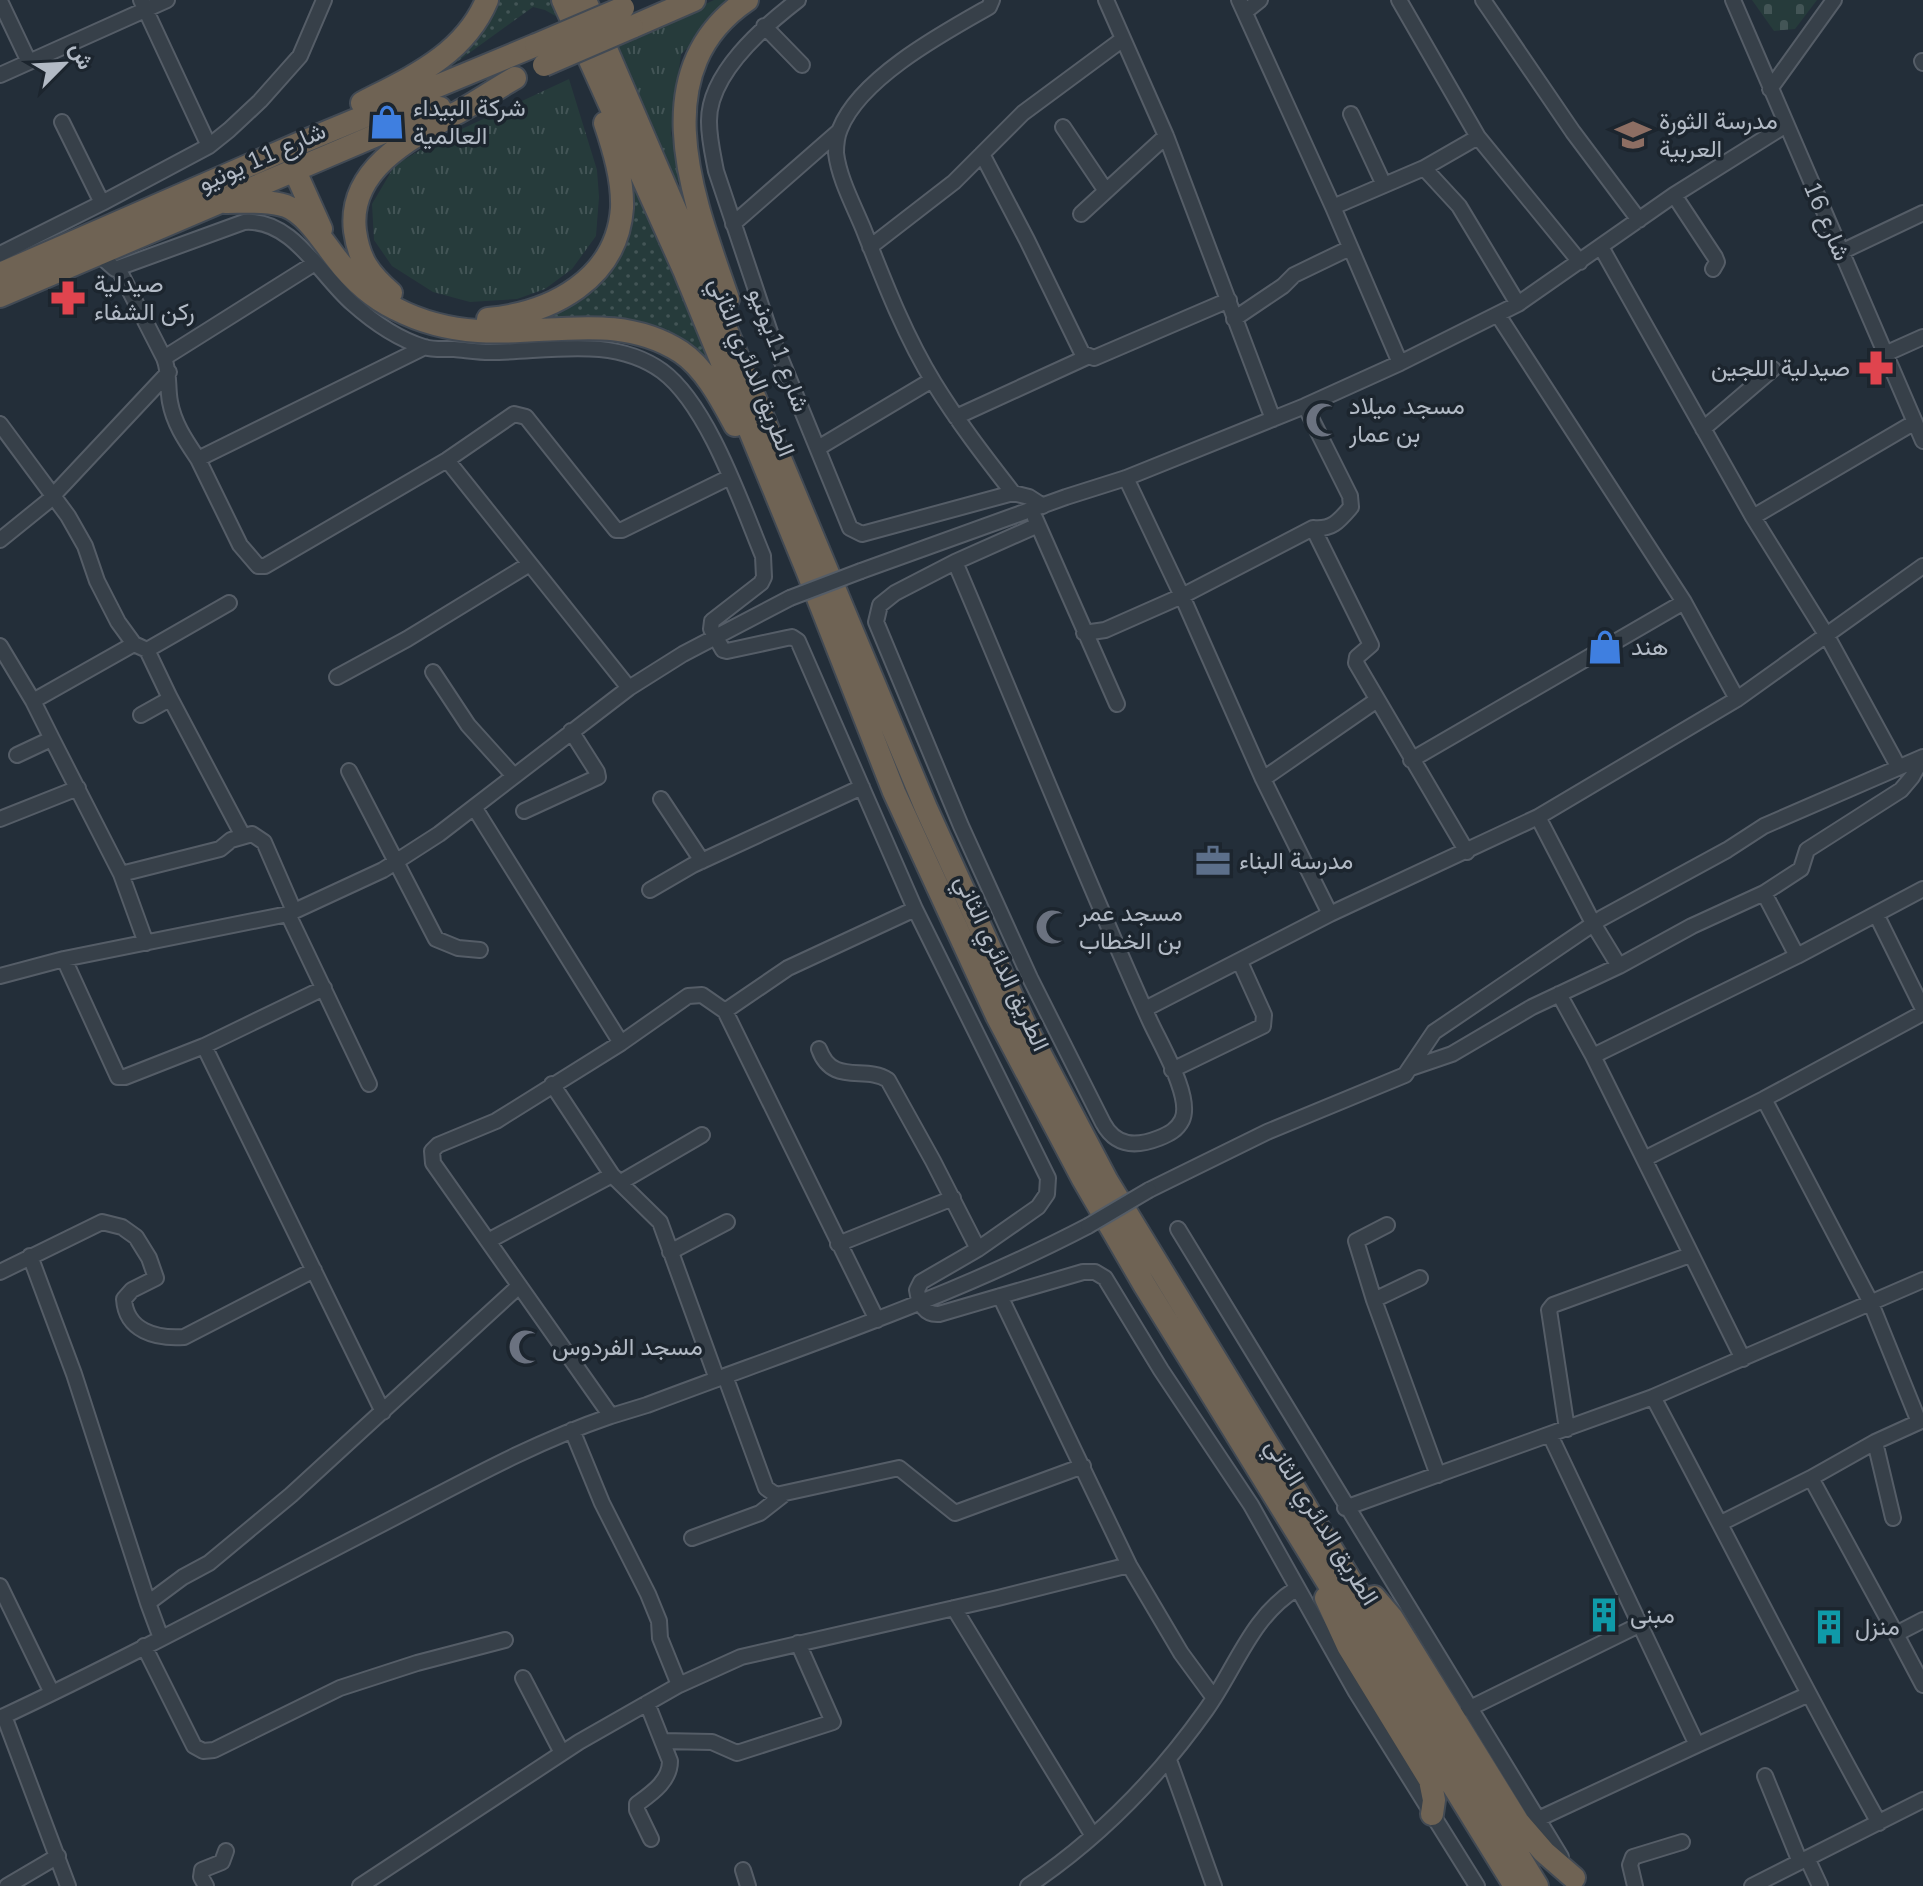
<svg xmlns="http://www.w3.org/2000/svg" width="1923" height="1886" viewBox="0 0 1923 1886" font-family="'Nunito Sans',Vazirmatn,sans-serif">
<defs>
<pattern id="grass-tufts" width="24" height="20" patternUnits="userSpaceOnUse" patternTransform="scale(2)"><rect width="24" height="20" fill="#263b3b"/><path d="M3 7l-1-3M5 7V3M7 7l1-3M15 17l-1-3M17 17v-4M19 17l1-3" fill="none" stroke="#435556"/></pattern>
<pattern id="cemetery-stones" width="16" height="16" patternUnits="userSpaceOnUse" patternTransform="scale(2)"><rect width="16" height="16" fill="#263b3b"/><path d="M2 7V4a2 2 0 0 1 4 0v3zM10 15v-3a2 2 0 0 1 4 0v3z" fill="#435556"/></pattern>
<pattern id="garden-dots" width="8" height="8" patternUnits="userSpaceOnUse" patternTransform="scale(2)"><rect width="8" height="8" fill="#263b3b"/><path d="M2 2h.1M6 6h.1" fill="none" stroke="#435556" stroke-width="1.8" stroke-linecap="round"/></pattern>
</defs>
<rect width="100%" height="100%" fill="#232e39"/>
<path fill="url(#grass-tufts)" d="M714 0H737L681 54 671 133 682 185 670 175 618 45Z
M569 79 597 170 599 197 596 236 572 269 545 289 517 299 470 302 433 292 392 266 374 240 372 204 395 165 438 140Z"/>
<path fill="url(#cemetery-stones)" d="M1752 0H1817L1795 29 1774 31Z"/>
<path fill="url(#garden-dots)" d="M495 0H552L559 18 545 10 533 7 443 72 440 68Z
M627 164 725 394 686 346 504 323 604 277Z"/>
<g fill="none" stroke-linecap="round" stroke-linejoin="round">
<g stroke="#555d67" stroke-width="18">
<path id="minor" d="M141 0 209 146
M798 0C763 27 708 74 709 122 709 139 713 155 716 171L771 335 850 528 862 534 1013 493 1029 497 1043 506
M992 0 989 7C943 33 860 78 840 129 837 136 836 145 836 153 839 178 853 204 863 228 884 281 904 334 934 383 958 422 985 457 1013 493
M1106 0 1166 136 1273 419
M1239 0 1333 207 1400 363
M1399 0 1478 137 1580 262
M1483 0 1573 132 1639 220
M1733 0 1923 441
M0 1 29 62
M1245 12 1260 0
M764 26 802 65
M1922 61 1923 63
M0 75 167 0
M1770 89 1834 0
M1351 114 1384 185
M1063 127 1106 191
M982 154 1027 240 1082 353 1094 358 1229 300
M1424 168 1478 137
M1674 195 1715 257 1717 262 1713 269
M102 203 209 146 229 130 260 101 300 56 324 0
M1333 207 1424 168 1459 206 1518 304
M1081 214 1166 136
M733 224 838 132
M870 247 954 182 1023 113 1123 39
M1601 247 1753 517 1827 636 1898 766
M1841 252 1923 213
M0 254 102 203 62 122
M98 254 115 269 244 222C292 218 320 275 352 303 371 320 398 339 424 347 433 350 444 349 454 349 466 350 478 352 490 352 547 352 612 335 662 371 708 405 741 503 763 556L764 577 761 583 712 621 711 629 723 650 727 651 787 638 792 637 798 641 915 909 1048 1178 1047 1194 1038 1207 978 1249 921 1282 917 1290C919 1304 925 1315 939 1314L1083 1272H1095L1105 1278 1161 1370 1251 1505 1356 1692 1477 1886
M118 268 164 358C170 373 167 386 170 402 174 424 186 441 198 459L425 347
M1498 315 1684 602 1737 699
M1234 319 1283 286 1294 275 1350 248
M1885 354 1923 337
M164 358 315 263
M1305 406 1350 496 1351 507C1339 521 1332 530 1313 528L1371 645 1357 657 1356 663 1467 852
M956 417 1087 357
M0 424 68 516 85 546 97 581 118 622 134 644 147 650 169 696 166 701 141 715
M1703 429 1773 369
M818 448 932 380
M198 459 240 545 258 566H265L447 460 514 414 526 417 616 530H622L730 477
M447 460 629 688
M1126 478 1182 596 1263 779 1330 914
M1753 517 1915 422
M1035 518 1117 704
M0 540 47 502 169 372
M955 562C1020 714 1081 868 1149 1019 1159 1042 1193 1097 1182 1120 1177 1130 1169 1134 1159 1138 1136 1147 1116 1147 1103 1123L1030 978 961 826 876 622 880 605 895 593 955 562 1038 525
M861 571 1066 497 1126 478 1305 406 1400 363 1518 304 1674 195 1786 125
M1084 633 1105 630 1182 596 1313 528
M0 646 33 701 51 737 49 740 17 755
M147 650 229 603
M433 672 468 725 514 776
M337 677 407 639 528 565
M169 696 243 836
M33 701 134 644
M51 737 121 874 220 849 231 840 252 834 264 842 294 911
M1411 760 1684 602
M349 771 436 939 458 948 480 950
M1263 779 1377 700
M661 799 702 861
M474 807 621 1043
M524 811 598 777 597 772 571 731
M1538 817 1737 699 1923 566
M0 819 78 788
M121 874 146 943
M650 890 693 865 862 787
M1764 893 1797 956 1923 889
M288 914 369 1084
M1876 914 1923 1009
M64 959 118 1077H125L204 1046 324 988
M0 976 64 959 288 914 383 870 439 834 629 688 683 654 790 598
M1559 994 1593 1056 1743 1359
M1145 1009 1330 914 1538 817 1594 925 1619 966
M725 1011 788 968 915 909
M204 1046 383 1412
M819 1049C832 1086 865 1065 888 1080L933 1161 978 1249
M1593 1056 1797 956
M1411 1068 1452 1054 1532 1007 1619 966 1692 926 1764 893 1801 869 1807 850 1901 790 1912 777 1923 757
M1172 1070 1263 1026 1264 1015 1240 962
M552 1084 612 1175 660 1222 717 1379
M1764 1099 1870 1301 1919 1422 1875 1442 1893 1518
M1644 1159 1764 1099 1923 1013
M621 1182 702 1135
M1149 1190 1267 1132 1405 1075 1434 1032 1602 918 1727 850 1764 826 1923 757
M1178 1229 1561 1857
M488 1241 612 1175
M838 1244 953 1198
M670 1252 727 1222
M30 1256 74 1374 148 1603
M0 1272 102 1222 122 1227 136 1237 149 1258 156 1278 132 1290 124 1299C126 1331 156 1339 184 1337L314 1270
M1420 1278 1374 1300 1438 1475
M1000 1296 1129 1565 1181 1653 1214 1698
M1374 1300 1356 1241 1387 1225
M877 1320 725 1011 702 995 688 996 621 1043 496 1121 438 1145 432 1151 433 1163 611 1416 647 1405C795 1349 946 1300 1088 1226
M725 1376 766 1488 776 1495 899 1468 955 1513 1083 1466
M1653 1397C1729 1539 1800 1682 1879 1823
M1567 1429 1549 1310 1553 1305 1690 1255
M572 1430 602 1503 648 1594 659 1621 660 1638 679 1685
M1550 1435 1697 1745 1807 1695
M1811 1478 1875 1442
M1345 1508 1653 1397 1923 1280
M1721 1523 1811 1478 1896 1634
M692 1538 760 1513 783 1495
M0 1586 51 1691
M954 1608 1093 1836
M1923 1620 1896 1634 1923 1685
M161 1638 148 1603 183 1577 209 1563 291 1495 519 1286
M144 1646 194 1746 203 1751 214 1750 340 1688 417 1663 505 1640
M523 1678 562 1753
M647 1703 670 1761C670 1781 652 1793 637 1804V1810L651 1839
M1468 1709 1639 1625
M4 1716 68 1886
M0 1718C128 1658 254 1590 380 1525 456 1486 529 1444 611 1416
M663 1741 712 1742 737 1753 833 1722 798 1643
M1169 1760 1214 1886
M1765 1776 1800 1862
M1536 1820 1697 1745
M1807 1858 1820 1886
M743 1870 748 1886
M7 1886 58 1856
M206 1886 201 1877 202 1870 222 1862 226 1851
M360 1886 579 1742 679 1685 741 1657 998 1598 1129 1565
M1028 1886C1098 1839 1157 1779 1206 1710 1236 1668 1251 1617 1296 1589
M1635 1886 1630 1865 1633 1857 1682 1842
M1752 1886 1923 1800"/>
</g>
<g stroke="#424a54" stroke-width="26">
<path id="highway" d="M563 0 685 272 807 570 894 792 997 1016 1083 1179 1145 1286 1515 1886
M585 0 711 293 926 808 1025 1025 1107 1181 1537 1886
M632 27 694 0
M362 103C412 77 464 55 487 0
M295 157V171L321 229
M225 202C245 202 267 200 286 206 307 214 323 242 336 258 352 279 373 298 396 309 423 323 448 329 478 331 547 336 618 311 681 352 705 368 722 401 735 425
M0 274 298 144 536 45
M391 293C369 274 359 260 355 231 347 167 416 135 462 110 480 100 497 88 515 78
M0 296 440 108
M728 299C695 203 641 72 747 0
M488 319C552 313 617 279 622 208 623 180 614 150 605 123
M1374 1597 1392 1618 1518 1822 1544 1852 1574 1878
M1326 1598 1348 1646 1430 1780 1434 1800 1432 1814"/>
</g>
<use href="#minor" stroke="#374049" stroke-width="14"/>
<use href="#highway" stroke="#6f6354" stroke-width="22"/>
<g stroke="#555d67" stroke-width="18" stroke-linecap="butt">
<path id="minor-bridge" d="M790 598 861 571
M1088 1226 1149 1190"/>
</g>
<g stroke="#424a54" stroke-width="26" stroke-linecap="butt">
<path id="highway-bridge" d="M536 45 623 8
M544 65 632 27"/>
</g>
<use href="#minor-bridge" stroke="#374049" stroke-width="14"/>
<use href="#highway-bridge" stroke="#6f6354" stroke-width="22"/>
</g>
<defs>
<g id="shop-bare" transform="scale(2.76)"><path d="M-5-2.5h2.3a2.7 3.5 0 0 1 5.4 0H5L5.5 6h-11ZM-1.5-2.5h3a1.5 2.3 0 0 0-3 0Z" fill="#3f7fe0" stroke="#1c252e" stroke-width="2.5" paint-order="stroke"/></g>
<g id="school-bare" transform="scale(2.76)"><path d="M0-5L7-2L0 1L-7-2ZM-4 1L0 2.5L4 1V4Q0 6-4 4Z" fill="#8d6e63" stroke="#1c252e" stroke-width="2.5" paint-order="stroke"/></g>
<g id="pharmacy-bare" transform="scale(2.76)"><path d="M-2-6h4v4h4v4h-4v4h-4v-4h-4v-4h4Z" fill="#e0444e" stroke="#1c252e" stroke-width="2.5" paint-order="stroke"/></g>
<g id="mosque-bare" transform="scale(2.76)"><path d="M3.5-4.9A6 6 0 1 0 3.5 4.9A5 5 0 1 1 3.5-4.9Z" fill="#6b7280" stroke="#1c252e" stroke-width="2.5" paint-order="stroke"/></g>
<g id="office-bare" transform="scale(2.76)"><path d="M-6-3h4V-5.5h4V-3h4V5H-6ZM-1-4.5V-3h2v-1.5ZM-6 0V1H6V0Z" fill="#5c6f8a" stroke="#1c252e" stroke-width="2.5" paint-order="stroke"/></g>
<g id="building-bare" transform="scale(2.76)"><path d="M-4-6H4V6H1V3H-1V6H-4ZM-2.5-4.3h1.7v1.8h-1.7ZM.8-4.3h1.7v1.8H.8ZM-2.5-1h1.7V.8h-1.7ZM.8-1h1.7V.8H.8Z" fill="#0f9aa8" stroke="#1c252e" stroke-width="2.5" paint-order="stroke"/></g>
</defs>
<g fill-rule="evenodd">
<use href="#shop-bare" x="387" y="122"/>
<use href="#school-bare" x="1633" y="135"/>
<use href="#pharmacy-bare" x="68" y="298"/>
<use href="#pharmacy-bare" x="1876" y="368"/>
<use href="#mosque-bare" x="1323" y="420"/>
<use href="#shop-bare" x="1605" y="647"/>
<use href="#office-bare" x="1213" y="861"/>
<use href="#mosque-bare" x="1053" y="927"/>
<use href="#mosque-bare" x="526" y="1347"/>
<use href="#building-bare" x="1604" y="1615"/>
<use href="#building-bare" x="1829" y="1627"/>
</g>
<g text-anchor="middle" stroke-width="7" stroke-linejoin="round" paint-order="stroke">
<g font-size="24" fill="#b2bac5" stroke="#1c252e" text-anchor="start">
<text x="413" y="116">شركة البيداء<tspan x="413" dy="28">العالمية</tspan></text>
<text x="1659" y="129">مدرسة الثورة<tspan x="1659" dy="28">العربية</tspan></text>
<text x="94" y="292">صيدلية<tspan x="94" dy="28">ركن الشفاء</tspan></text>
<text x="1850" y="376" text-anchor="end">صيدلية اللجين</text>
<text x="1349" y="414">مسجد ميلاد<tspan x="1349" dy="28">بن عمار</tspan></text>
<text x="1631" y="655">هند</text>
<text x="1239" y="869">مدرسة البناء</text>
<text x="1079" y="921">مسجد عمر<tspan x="1079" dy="28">بن الخطاب</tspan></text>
<text x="552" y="1355">مسجد الفردوس</text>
<text x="1630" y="1623">مبنى</text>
<text x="1855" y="1635">منزل</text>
</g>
<g font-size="24" fill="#b2bac5" stroke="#1c252e">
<text transform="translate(262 157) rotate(-24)" y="8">شارع 11 يونيو</text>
<text transform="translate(1827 221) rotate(67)" y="8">شارع 16</text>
<text transform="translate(779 350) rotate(69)" y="8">شارع 11يونيو</text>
<text transform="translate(752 367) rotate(68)" y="8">الطريق الدائري الثاني</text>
<text transform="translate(1002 963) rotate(65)" y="8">الطريق الدائري الثاني</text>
<text transform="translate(1322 1522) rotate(58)" y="8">الطريق الدائري الثاني</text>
</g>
</g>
<g transform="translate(64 64) rotate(66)" stroke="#1c252e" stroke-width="6" paint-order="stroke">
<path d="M0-6L14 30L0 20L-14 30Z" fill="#b2bac5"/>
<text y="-12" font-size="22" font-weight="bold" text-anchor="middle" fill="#b2bac5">ش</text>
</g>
</svg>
